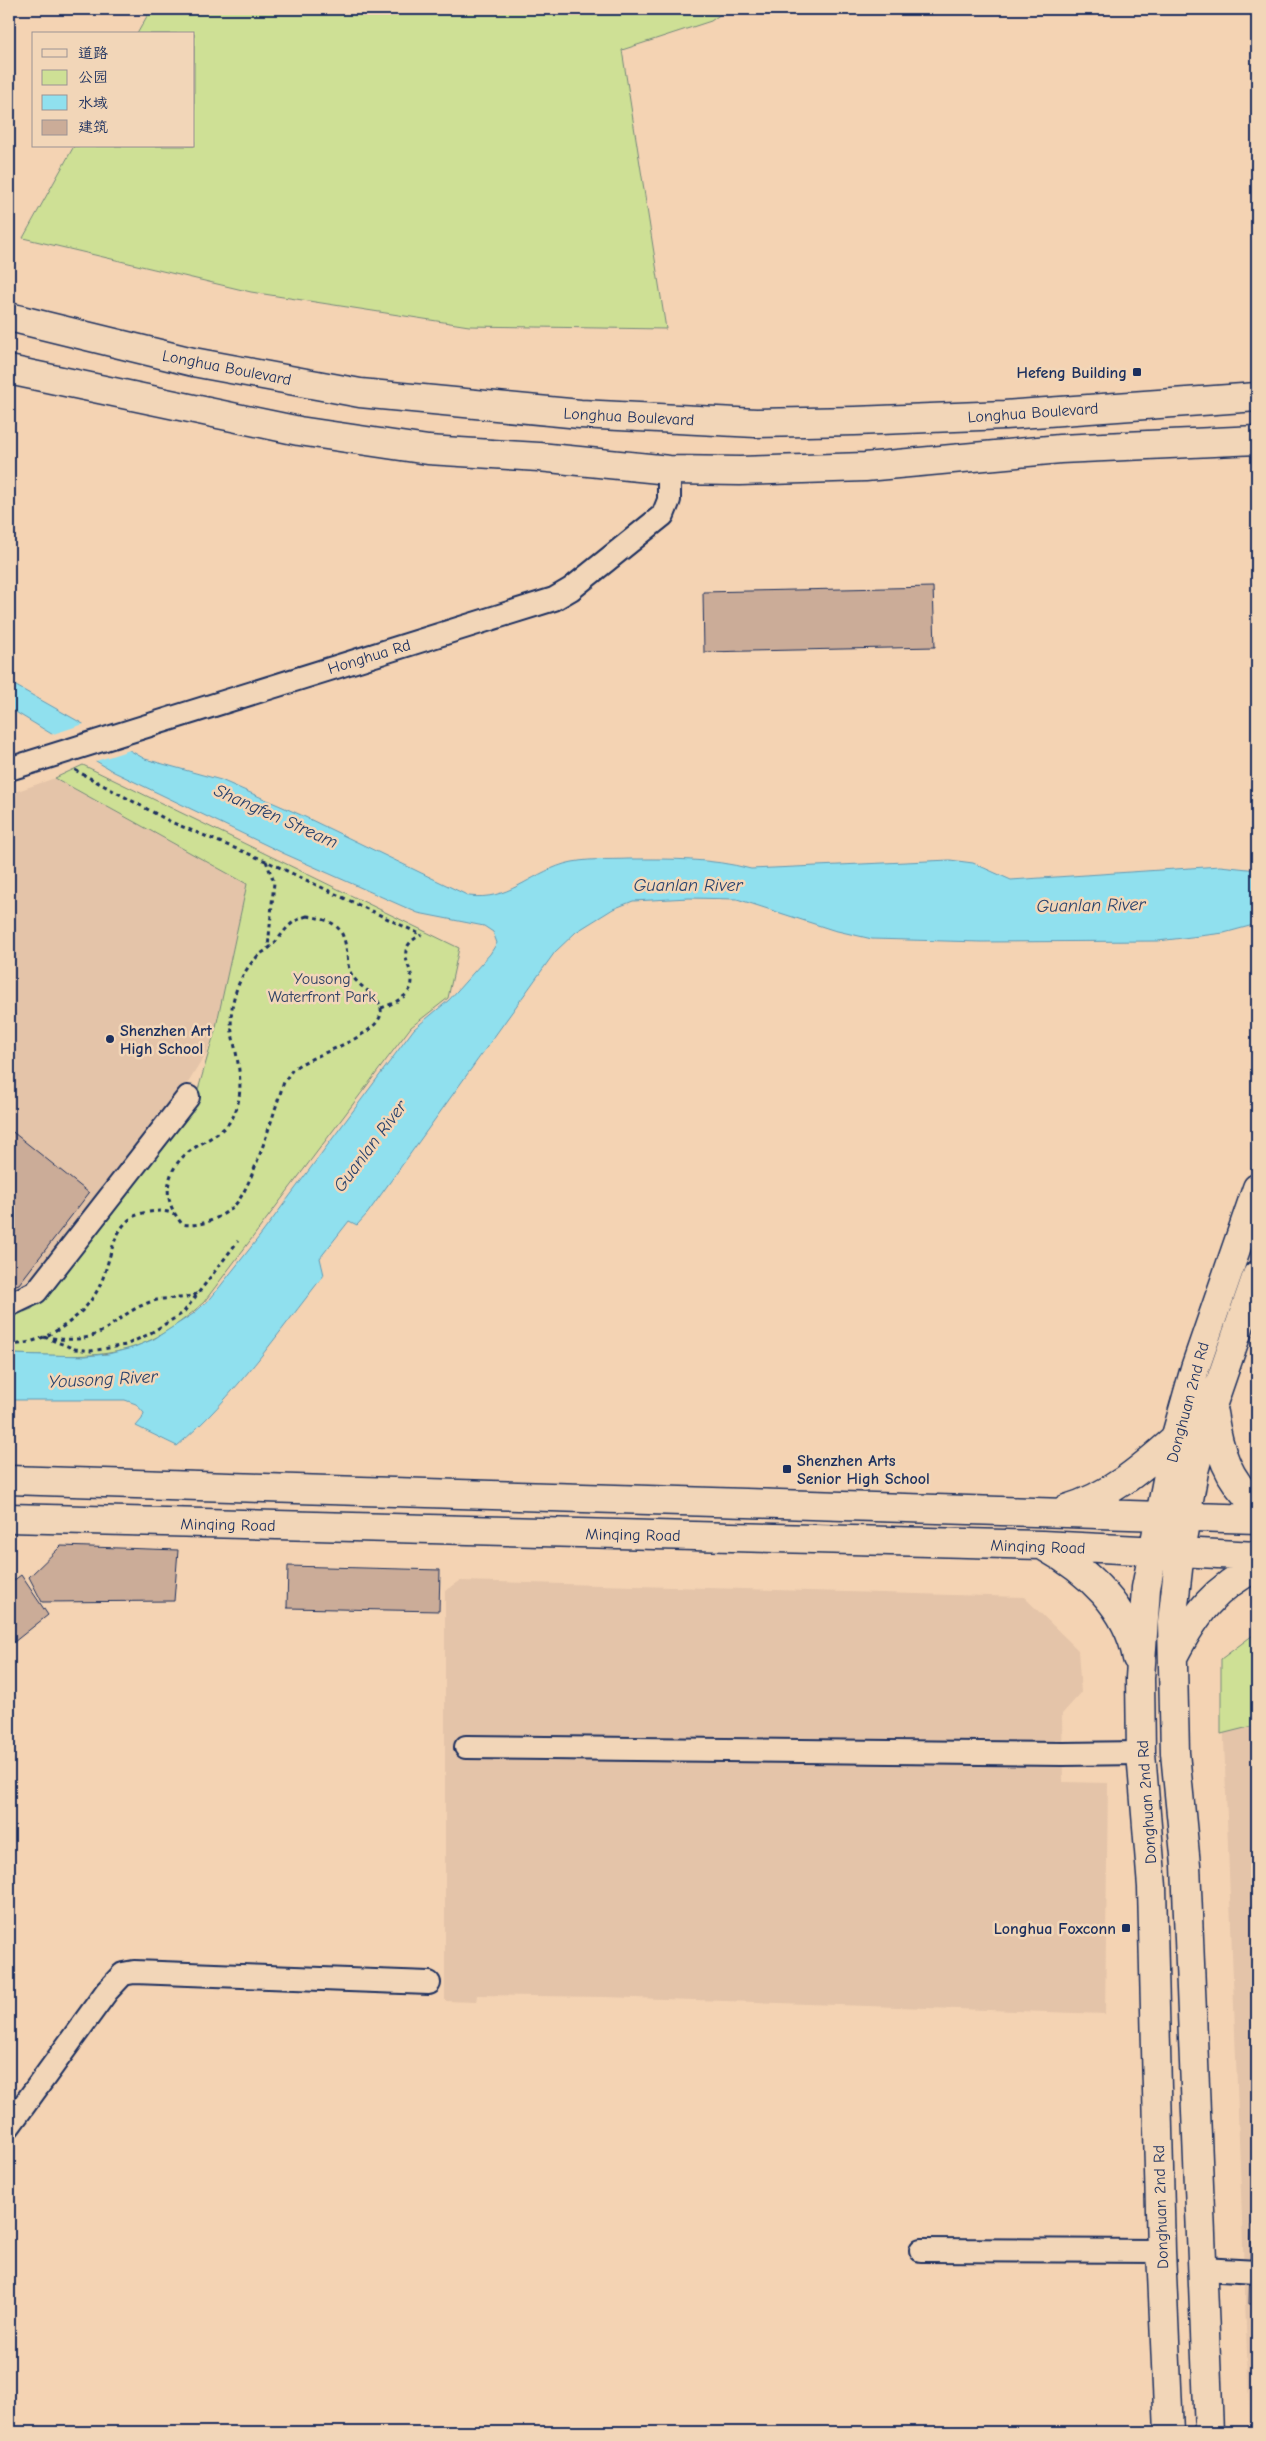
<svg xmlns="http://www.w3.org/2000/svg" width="1266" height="2441" viewBox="0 0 1266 2441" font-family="'Comic Neue','LXGW WenKai TC',sans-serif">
<rect width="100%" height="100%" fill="#f4d3b3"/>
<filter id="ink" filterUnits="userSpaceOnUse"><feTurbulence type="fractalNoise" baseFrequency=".02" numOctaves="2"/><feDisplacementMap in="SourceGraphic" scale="10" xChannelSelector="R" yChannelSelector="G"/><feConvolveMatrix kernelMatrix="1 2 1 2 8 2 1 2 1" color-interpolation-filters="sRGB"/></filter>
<g filter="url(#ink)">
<path fill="#e4c4a9" d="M55 778 247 884 216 1027 207 1052 188 1083 25 1294 9 1298V794Z
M460 1581 1024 1597 1078 1650 1081 1693 1062 1714 1063 1782 1108 1783 1105 2014 605 1997 477 1995 476 2002 445 2001V1591Z
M1257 1632V2432H1250L1221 1659Z"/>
<path fill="#cee095" stroke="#74887a" d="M151 9H728L711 21 622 50 666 329 469 326 251 292 23 238 74 146H194V34H137Z
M83 765 459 948 448 998 411 1027 204 1302C136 1365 94 1356 9 1354V1312L21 1307 24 1312 32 1309 196 1097 216 1027 247 884 55 778Z
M1257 1632V1725L1221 1734V1659Z"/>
<path fill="#90e0ee" stroke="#6199b4" d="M9 682 145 759 221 780 301 815 469 896C508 901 528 875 564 864 585 858 608 860 629 859 671 859 710 858 751 869L950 860 973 863 1011 880 1220 866 1257 870V924L1224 933 1158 941 981 942 872 939 833 930 737 899 689 898 633 901 613 909 576 932 555 952 367 1214 357 1225 349 1221 320 1258 324 1275C278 1333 234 1398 177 1446L136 1426 142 1419 144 1413 136 1404 125 1400H9V1354L85 1356 108 1354 132 1348 154 1339 193 1314 211 1298 263 1232 414 1029 449 1000 490 954 497 943 493 932 484 926 418 913 285 854 114 772 9 708Z"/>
<path fill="#f4d3b3" d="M87 723 133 749 93 762 50 735Z"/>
<path fill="#cbac98" stroke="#1b2f5e" d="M933 587 935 647 704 652 703 592Z
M9 1129 89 1193 19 1284 9 1287Z
M61 1546 178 1550 174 1601 42 1602 29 1577Z
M288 1566 440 1570 439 1611 287 1608Z
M21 1575 48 1615 9 1646V1584Z
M1251 2225H1257V2304H1249Z"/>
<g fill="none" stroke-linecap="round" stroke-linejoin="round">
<g stroke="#1b2f5e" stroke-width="26">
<path id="minor" d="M9 769 554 599 571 589 663 515 669 500V470
M9 1305 36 1292 188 1097
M466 1747 1063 1754 1141 1753
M9 2126 107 1991 123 1974 134 1972 429 1983
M921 2250 1161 2251
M1202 2269 1257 2272"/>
</g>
<g stroke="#1b2f5e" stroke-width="31">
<path id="major" d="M9 317 193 362 360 393 580 414 756 423 855 421 1005 415 1257 397
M9 370 299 431 428 450 539 457 669 470 740 471 865 467 1060 449 1257 440
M1213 1413C1219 1451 1227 1479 1257 1506
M9 1480 1257 1519
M1066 1509C1110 1496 1141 1469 1175 1439
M9 1518 1042 1545 1257 1556
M1045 1547C1088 1571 1128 1608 1137 1658
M1174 1655C1196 1613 1215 1588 1257 1567
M1169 2432 1161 2251 1152 1887 1141 1753 1140 1678 1146 1588 1175 1439 1195 1368 1257 1188
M1209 2432 1186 1865 1175 1753 1172 1623 1180 1551 1194 1471 1212 1406 1257 1275"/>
</g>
<path stroke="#1b2f5e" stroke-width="3" stroke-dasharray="4 4" stroke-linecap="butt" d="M75 770 171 822 266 861 422 935
M266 861 274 882 268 948
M307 916C342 921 345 932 348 964 351 987 378 991 381 1009 385 1035 314 1054 296 1067 291 1070 288 1077 284 1082 275 1108 252 1189 234 1206 221 1218 199 1228 182 1224 171 1210 165 1196 170 1178 181 1141 225 1143 236 1110 244 1087 238 1061 233 1038 227 1009 236 979 256 958 259 954 264 952 268 949 285 935 284 923 307 916Z
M381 1008C449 984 377 957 421 935
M44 1337 75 1349 91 1351 126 1345 149 1334 183 1313 238 1241
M9 1338 13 1344
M52 1338C109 1346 108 1316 153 1301 169 1296 183 1301 198 1293
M9 1345C43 1344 80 1321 97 1291 113 1264 109 1217 148 1212 157 1211 165 1210 174 1214"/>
<use href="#minor" stroke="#f2d6b8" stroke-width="22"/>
<use href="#major" stroke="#f2d6b8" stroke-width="28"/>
</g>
</g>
<g fill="#1b2f5e" stroke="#f2d6b8" stroke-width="2">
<rect x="1132" y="367" width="10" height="10" rx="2.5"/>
<circle cx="110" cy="1039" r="5"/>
<rect x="782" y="1464" width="10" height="10" rx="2.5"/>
<rect x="1121" y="1923" width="10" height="10" rx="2.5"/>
</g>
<g text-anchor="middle" stroke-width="5" stroke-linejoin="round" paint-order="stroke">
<g font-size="16" fill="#1b2f5e" stroke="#f2d6b8">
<text transform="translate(227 367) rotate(11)" y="6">Longhua Boulevard</text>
<text transform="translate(1033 412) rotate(-4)" y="6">Longhua Boulevard</text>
<text transform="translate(629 416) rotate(3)" y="6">Longhua Boulevard</text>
<text transform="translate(369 656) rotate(-17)" y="6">Honghua Rd</text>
<text transform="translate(1187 1402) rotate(-75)" y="6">Donghuan 2nd Rd</text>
<text transform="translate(228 1524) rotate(1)" y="6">Minqing Road</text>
<text transform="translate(633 1534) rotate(1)" y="6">Minqing Road</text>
<text transform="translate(1038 1546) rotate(2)" y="6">Minqing Road</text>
<text transform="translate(1146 1802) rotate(-94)" y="6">Donghuan 2nd Rd</text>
<text transform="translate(1160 2207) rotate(-92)" y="6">Donghuan 2nd Rd</text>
</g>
<g font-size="16" font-weight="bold" fill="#1b2f5e" stroke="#f2d6b8" text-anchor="end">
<text x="1127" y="378">Hefeng Building</text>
<text x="120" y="1036" text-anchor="start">Shenzhen Art<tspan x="120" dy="18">High School</tspan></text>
<text x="797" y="1466" text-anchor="start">Shenzhen Arts<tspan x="797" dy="18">Senior High School</tspan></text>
<text x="1116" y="1934">Longhua Foxconn</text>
</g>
<g font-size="16" fill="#2d4164" stroke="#f2d6b8">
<text x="322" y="984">Yousong<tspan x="322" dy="18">Waterfront Park</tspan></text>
</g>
<g font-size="18" font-style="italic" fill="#27416c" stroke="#f2d6b8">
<text transform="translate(276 816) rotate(24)" y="6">Shangfen Stream</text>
<text x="688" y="891">Guanlan River</text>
<text transform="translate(1091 905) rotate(-1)" y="6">Guanlan River</text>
<text transform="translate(370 1146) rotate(-53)" y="6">Guanlan River</text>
<text transform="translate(103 1379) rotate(-3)" y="6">Yousong River</text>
</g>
</g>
<rect width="1266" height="2441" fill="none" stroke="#f2d6b8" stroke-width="30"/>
<rect x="15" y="15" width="1236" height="2411" fill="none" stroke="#1b2f5e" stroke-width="2" filter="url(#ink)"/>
<rect x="32" y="32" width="162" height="115" fill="#f2d6b8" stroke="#9c9394"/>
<rect x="42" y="49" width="25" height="8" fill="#f2d6b8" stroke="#9c9394"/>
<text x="78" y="58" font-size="15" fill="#1b2f5e">道路</text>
<rect x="42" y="70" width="25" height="15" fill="#cee095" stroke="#9c9394"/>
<text x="78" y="82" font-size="15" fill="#1b2f5e">公园</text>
<rect x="42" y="95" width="25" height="15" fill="#90e0ee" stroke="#9c9394"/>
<text x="78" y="108" font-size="15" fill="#1b2f5e">水域</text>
<rect x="42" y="120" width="25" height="15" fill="#cbac98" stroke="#9c9394"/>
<text x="78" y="132" font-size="15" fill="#1b2f5e">建筑</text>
</svg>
